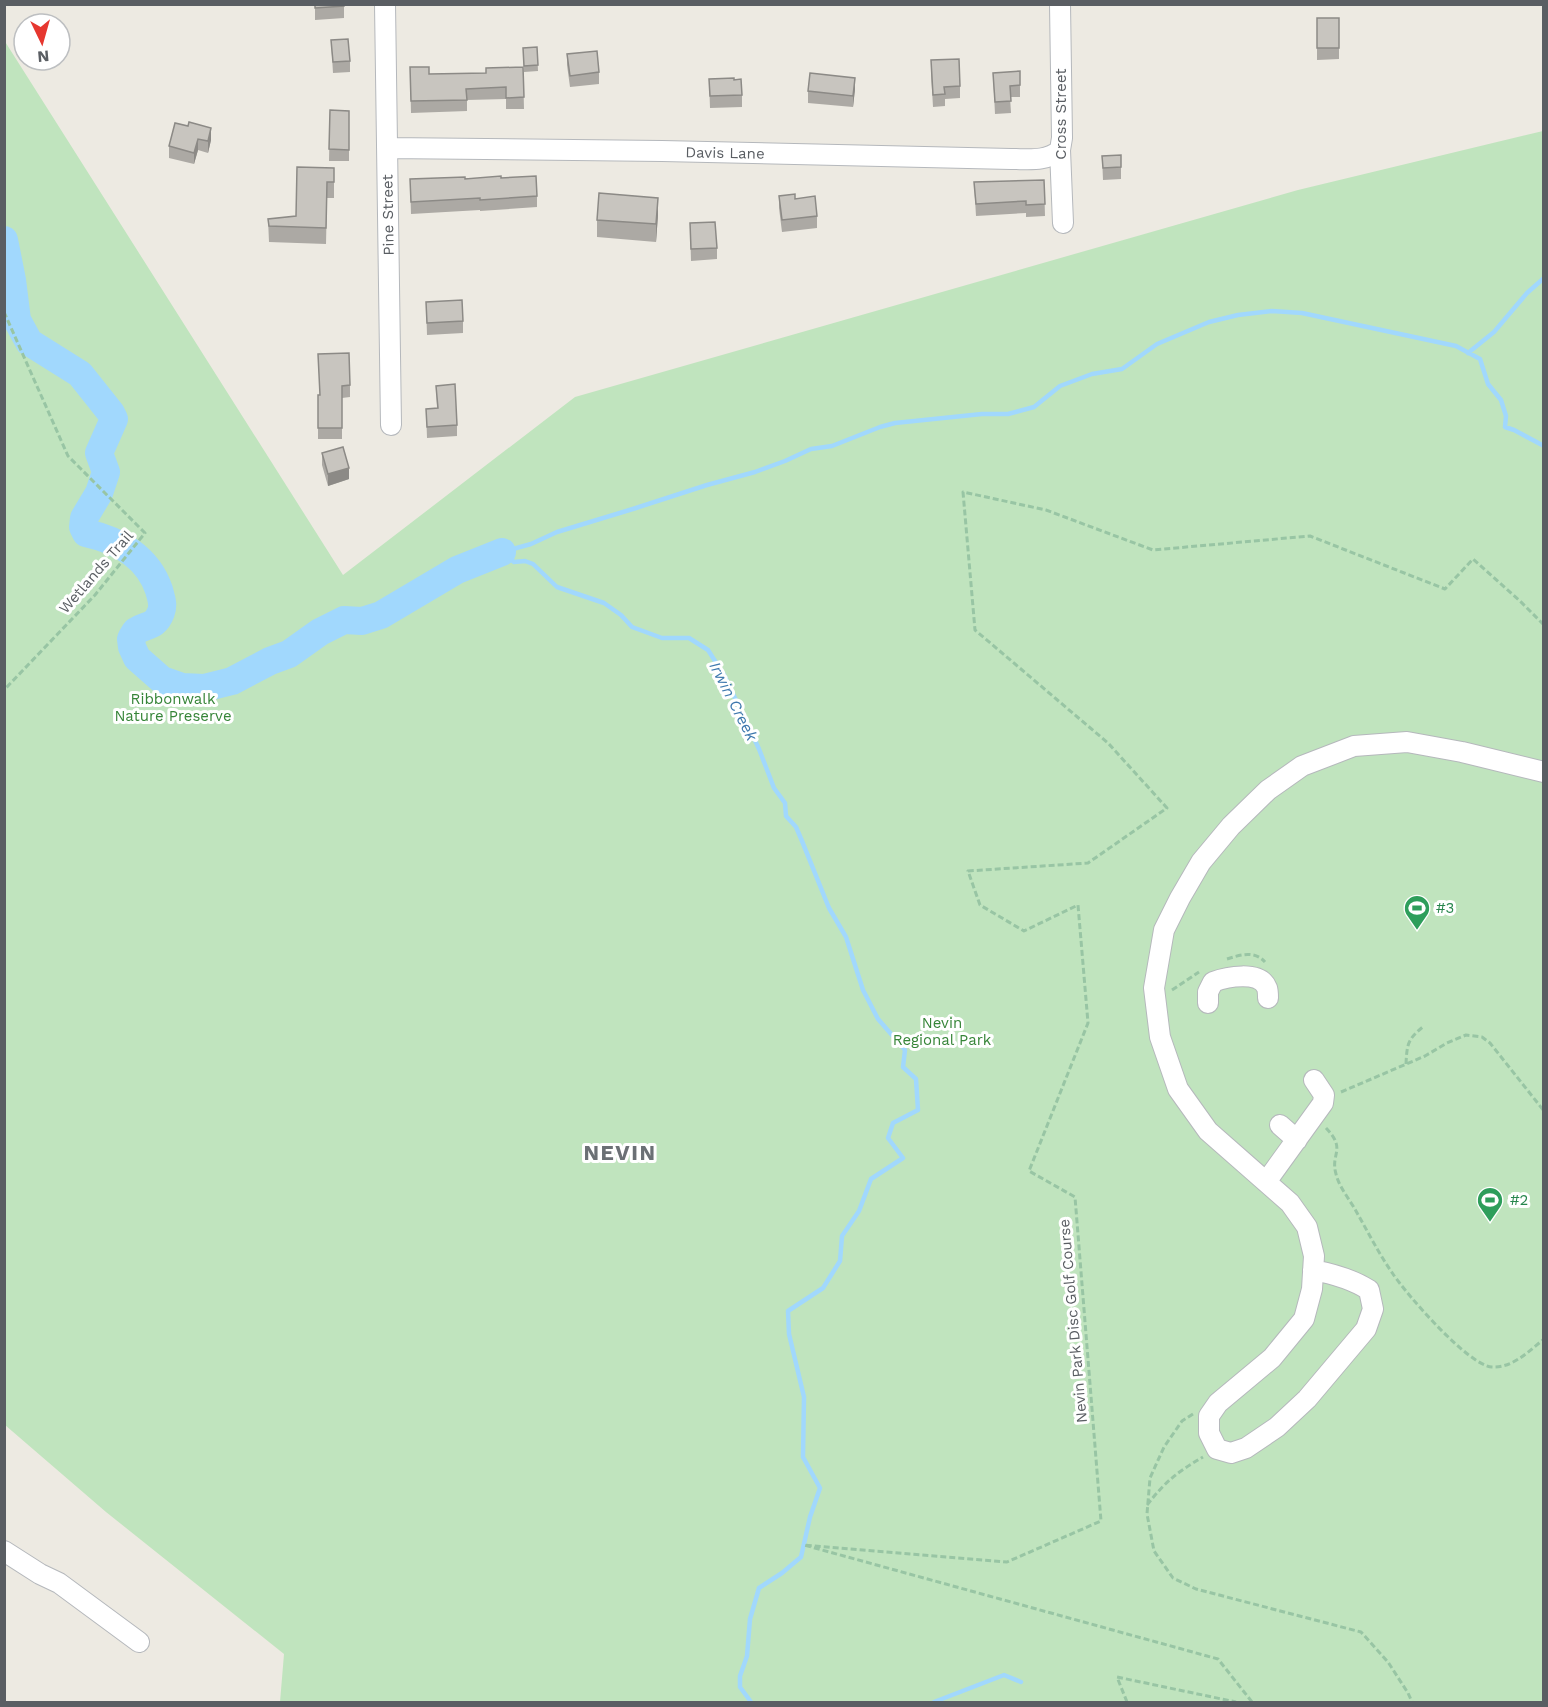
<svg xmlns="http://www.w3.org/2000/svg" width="1548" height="1707" viewBox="0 0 1548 1707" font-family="'Work Sans',sans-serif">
<rect width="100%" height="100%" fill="#edeae2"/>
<path fill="#c0e4be" d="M4 40 343 575 575 397 1298 190 1543 131V1702H280L284 1654 106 1512 5 1425Z"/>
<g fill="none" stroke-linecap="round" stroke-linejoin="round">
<path stroke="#a1d8fd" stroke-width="4.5" d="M1468 353 1494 332 1527 293 1544 278
M502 552 514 562 525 561 533 564 557 587 604 603 621 615 632 627 662 638H689L708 650 724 675 759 749 774 788 785 803 786 816 796 827 802 841 829 908 846 937 863 990 878 1019 905 1050 903 1067 916 1079 918 1110 893 1123 888 1138 903 1158 871 1179 859 1211 842 1236 840 1261 823 1288 788 1311 789 1334 804 1397 803 1457 820 1488 810 1517 801 1557 782 1573 759 1588 750 1619 747 1656 740 1676V1687L751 1702
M502 552 531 544 557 532 636 508 707 485 755 472 785 461 811 449 832 446 880 427 895 423 982 414H1008L1034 407 1060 386 1092 374 1122 369 1157 344 1209 322 1238 315 1272 311 1302 313 1456 346 1480 359 1488 384 1501 400 1506 416 1505 427 1514 430 1544 446
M934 1702 1004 1675 1021 1682"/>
<path stroke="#a1d8fd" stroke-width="28" d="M4 240 12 280 17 320 29 342 80 374 111 413 114 419 99 453 106 472 99 493 84 518 83 527 86 533C118 540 148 557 159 590 161 598 164 604 161 612 155 628 146 624 136 631 135 632 131 638 131 639L132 647 137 658 162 680 182 687 204 688 232 681 270 661 289 654 320 632 344 620 362 621 381 615 457 570 502 552"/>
<g stroke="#b5b8bc" stroke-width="22">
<path id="minor" d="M385 4 391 425
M1060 4 1062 138 1060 150 1063 223
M387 148 662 151 1011 159C1029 159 1046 162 1060 150
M1208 1003V992L1213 982C1226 977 1260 970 1267 988 1268 991 1268 995 1268 998
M1280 1125 1297 1140
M1266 1182 1323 1103 1324 1095 1314 1080
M1313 1270C1334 1274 1352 1279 1369 1290L1373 1309 1366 1329 1307 1399 1277 1427 1246 1448 1231 1453 1217 1449 1209 1433V1416L1218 1403 1272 1358 1304 1319 1312 1289 1314 1256 1307 1227 1290 1203 1208 1131 1178 1089 1160 1037 1154 988 1164 930 1180 898 1201 862 1231 826 1268 790 1302 766 1354 746 1407 742 1462 752 1544 772
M4 1551 40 1574 59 1583 139 1642"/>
</g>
<path stroke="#98c5a4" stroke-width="3" stroke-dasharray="6 3" stroke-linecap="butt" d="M4 312 68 456 145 533 95 595 4 690
M1227 959C1240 955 1254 950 1265 962
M1172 990 1199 972
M1406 1064C1407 1043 1408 1039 1424 1026
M1341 1092 1425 1056 1447 1043 1466 1035 1482 1037 1490 1043 1544 1111
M1326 1128C1347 1150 1330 1153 1336 1174 1339 1187 1350 1200 1356 1211 1368 1232 1379 1254 1393 1274 1407 1295 1469 1366 1492 1367 1513 1368 1529 1351 1544 1339
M1193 1414 1182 1421 1164 1447 1150 1478 1147 1514 1154 1551 1173 1578 1196 1589 1361 1632 1388 1662 1408 1693 1412 1702
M1147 1505C1165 1482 1177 1472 1203 1457
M1127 1702 1117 1677 1236 1702
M1252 1702 1218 1659 804 1545 1007 1562 1101 1521 1075 1197 1029 1171 1088 1023 1078 905 1024 931 980 905 968 871 1088 863 1167 808 1108 743 975 630 963 492 1046 510 1153 550 1310 536 1445 589 1473 559 1520 601 1544 625"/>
<use href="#minor" stroke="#fff" stroke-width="20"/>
</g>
<path fill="#aca9a4" d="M315 4H344V18L315 20Z
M1317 18H1339V59L1317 60Z
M331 40 350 61V72L333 73Z
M537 47 538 71 524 72 523 48Z
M567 54 599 72V84L570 87 567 65Z
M410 67 429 74 486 73 523 67 524 109H506V99L467 100V111L411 113Z
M1020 71V97H1010L1011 113 995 114 993 73Z
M931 72 960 86V98L945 99V106L933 107Z
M709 79 734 80 742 95V107L710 108Z
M855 89 853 107 808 103V91Z
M330 110 349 111V161H329Z
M175 123 211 140 208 153 198 150 194 164 169 158V146Z
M1121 155V179L1103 180 1102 156Z
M334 168V198H327L326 244 269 242 268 219 296 216Z
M501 178 537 196V207L480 211V210L411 214 410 179Z
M1044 180 1045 216 1026 217V213L976 216 974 182Z
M779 196 795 199 817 216V228L782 232 779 208Z
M658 215 656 242 597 237V220Z
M690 223 717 248V259L691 261Z
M426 302 463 321V333L427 335Z
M318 354 350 385V397L342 398V439H318V395H320Z
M436 386 457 425V436L427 438 426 409 437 408Z
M322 453 349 479 328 486 322 465Z"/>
<path fill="#8c8a86" d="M855 78V89L853 107V96Z
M211 128V140L208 153V141Z
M198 139V150L194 164V153Z
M658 198V215L656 242V224Z
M349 468V479L328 486V474Z"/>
<path fill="#c8c5bf" stroke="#8c8a86" stroke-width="1.5" d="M315 4H344V6L315 8Z
M1317 18H1339V48H1317Z
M348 39 350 61 333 62 331 40Z
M537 47 538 65 524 66 523 48Z
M597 51 599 72 570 76 567 54Z
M959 59 960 86 944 87 945 94 933 95 931 60Z
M410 67H429V74L486 73V68L523 67 524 97 506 98V87L466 89 467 100 411 101Z
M1020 71V85L1010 86 1011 101 995 102 993 73Z
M810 73 855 78 853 96 808 91Z
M734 78V80L741 79 742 95 710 96 709 79Z
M330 110 349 111V150L329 149Z
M189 122 211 128 208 141 198 139 194 153 169 146 175 123 188 126Z
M1121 155V167L1103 168 1102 156Z
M297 167 334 168V182H327L326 228 269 226 268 219 296 216Z
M501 176V178L536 176 537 196 480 200V198L411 202 410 179 465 177V179Z
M1044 180 1045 204 1026 205V201L976 204 974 182Z
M599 193 658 198 656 224 597 220Z
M795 194V199L815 196 817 216 782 220 779 196Z
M715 222 717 248 691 249 690 223Z
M462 300 463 321 427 323 426 302Z
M349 353 350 385 342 386V428H318V395H320L318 354Z
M455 384 457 425 427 427 426 409 438 408 436 386Z
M343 447 349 468 328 474 322 453Z"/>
<defs>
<g id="stadium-pin" transform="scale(1.35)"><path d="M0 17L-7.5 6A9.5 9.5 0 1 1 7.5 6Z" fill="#2e9e5b" stroke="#fff"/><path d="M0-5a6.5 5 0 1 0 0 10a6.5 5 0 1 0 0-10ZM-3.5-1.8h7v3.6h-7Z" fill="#fff"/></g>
</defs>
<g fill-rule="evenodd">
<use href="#stadium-pin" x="1417" y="908"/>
<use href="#stadium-pin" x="1490" y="1200"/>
</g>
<g text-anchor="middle" stroke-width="6" stroke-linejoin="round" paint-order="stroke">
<g font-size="15" fill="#5a5e63" stroke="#fff">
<text transform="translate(1061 114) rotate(-90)" y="5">Cross Street</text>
<text transform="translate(725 153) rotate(1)" y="5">Davis Lane</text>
<text transform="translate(388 215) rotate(-91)" y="5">Pine Street</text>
<text transform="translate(96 572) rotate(-49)" y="5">Wetlands Trail</text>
<text transform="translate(1073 1321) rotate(-95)" y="5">Nevin Park Disc Golf Course</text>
</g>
<g font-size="15" fill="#368538" stroke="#fff">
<text x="173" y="704">Ribbonwalk<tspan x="173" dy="17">Nature Preserve</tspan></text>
<text x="942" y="1028">Nevin<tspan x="942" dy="17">Regional Park</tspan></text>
</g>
<g font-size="15" fill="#27864d" stroke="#fff" text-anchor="start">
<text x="1436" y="913">#3</text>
<text x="1510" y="1205">#2</text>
</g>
<g font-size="16" font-style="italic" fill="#3f79ae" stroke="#fff">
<text transform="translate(734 701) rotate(63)" y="6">Irwin Creek</text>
</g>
<g font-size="21" font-weight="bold" letter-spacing="1.5" fill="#6b7075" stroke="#fff">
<text x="620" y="1160">NEVIN</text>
</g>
</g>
<rect width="1548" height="1707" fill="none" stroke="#5a5e63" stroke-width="12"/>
<g transform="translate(42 42) rotate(175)"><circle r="28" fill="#ffffff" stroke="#bdbfc1" stroke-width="1.5"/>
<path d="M0-4.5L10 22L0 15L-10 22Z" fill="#e6372f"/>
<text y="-9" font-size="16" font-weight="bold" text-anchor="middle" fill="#5a5e63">N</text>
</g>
</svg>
